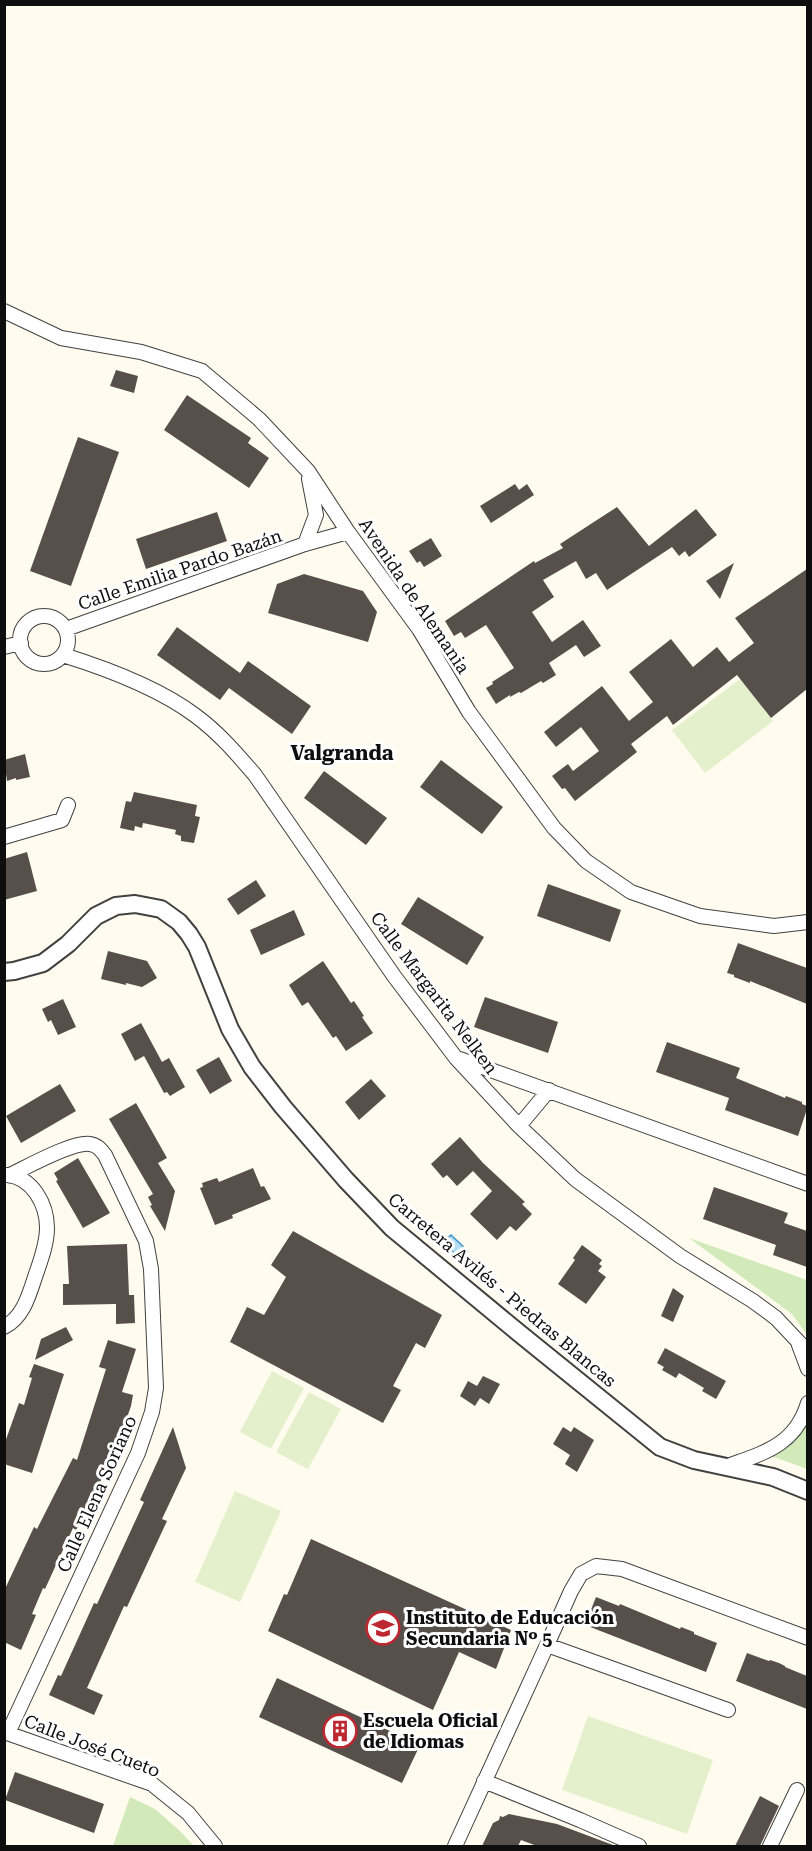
<svg xmlns="http://www.w3.org/2000/svg" width="812" height="1851" viewBox="0 0 812 1851" font-family="'Roboto Serif',serif">
<rect width="100%" height="100%" fill="#fffcef"/>
<path fill="#d2e9b9" d="M689 1238 807 1280V1335L792 1314Z
M807 1418V1469L771 1456 787 1446Z
M130 1797 155 1809 181 1832 194 1846H113Z"/>
<path fill="#e4f0cb" d="M740 679 773 721 705 773 672 730Z
M272 1371 304 1388 271 1449 240 1432Z
M309 1392 341 1409 308 1469 276 1452Z
M235 1491 281 1511 240 1602 195 1582Z
M588 1716 713 1760 687 1834 562 1790Z"/>
<path fill="#b4def6" stroke="#3c94cc" stroke-width="1.5" d="M451 1235 468 1251 460 1259 443 1242Z"/>
<path fill="#574f4a" d="M116 370 138 376 134 393 110 386Z
M187 395 251 438 248 443 269 458 249 488 164 430Z
M78 437 119 452 71 586 30 571Z
M515 484 519 490 527 484 534 495 491 523 480 506Z
M617 507 649 546 696 509 717 535 689 557 685 551 679 556 672 547 607 590 596 573 586 579 576 561 543 580 554 597 532 612 552 642 583 620 601 646 584 657 576 645 549 663 556 675 543 683 541 681 521 693 519 692 510 697V695L496 704 486 688 493 684 492 682 514 668 486 625 465 638 461 632 454 636 445 621 534 561 535 563 563 548 560 544Z
M217 512 227 541 146 569 136 539Z
M431 538 442 556 424 567 420 561 417 563 409 551Z
M734 563 720 599 706 581Z
M807 569V689L771 718 737 675 673 725 667 716 631 744 637 752 575 801 565 788 562 789 552 776 568 764 573 771 599 751 581 727 556 747 544 732 602 686 629 721 653 702 629 672 671 639 693 667 717 647 729 662 754 643 735 618Z
M304 574 363 591 377 612 368 642 268 613 277 584Z
M177 627 240 673 248 661 311 706 292 734 229 688 220 700 157 655Z
M25 754 30 777 16 780V778L7 781 4 760Z
M441 760 503 807 482 834 420 787Z
M324 771 387 818 366 845 304 798Z
M134 792 197 805 195 816 200 817 194 843 181 841V836L175 834 176 830 143 823 142 828 135 826 134 831 120 828 126 801 131 802Z
M27 852 37 891 4 900V859Z
M256 880 266 896 238 915 227 899Z
M548 884 621 910 610 942 537 916Z
M418 897 484 937 467 965 401 924Z
M294 910 305 935 261 955 250 930Z
M738 943 807 968V1004L750 981V983L734 977V975L727 973Z
M108 951 147 961 157 978 142 987 126 983V985L101 979Z
M323 961 351 1003 354 1001 364 1016 362 1017 373 1033 346 1051 336 1036 333 1038 308 1002 302 1006 289 985Z
M485 997 558 1022 548 1053 474 1027Z
M63 999 76 1027 58 1035 51 1020 48 1022 42 1009Z
M141 1023 162 1062 169 1058 185 1087 170 1096 167 1092 164 1093 144 1056 135 1061 121 1034Z
M667 1042 740 1068 736 1078 785 1098 786 1096 802 1102V1104L807 1106V1109L798 1136 725 1110 729 1098 656 1072Z
M219 1057 232 1081 210 1094 196 1070Z
M371 1079 386 1096 359 1120 345 1102Z
M60 1084 76 1111 21 1143 6 1116Z
M136 1103 167 1158 158 1163 175 1191 165 1231 150 1206 152 1205 148 1197 153 1194 109 1119Z
M460 1137 483 1163 525 1202 522 1204 532 1214 516 1231 510 1226 497 1240 470 1214 492 1191 473 1171 457 1186 447 1175 443 1178 431 1164Z
M78 1158 110 1213 83 1228 56 1181 58 1180 54 1173Z
M253 1168 261 1187 264 1186 271 1199 232 1215 233 1218 215 1225 200 1188 203 1187 202 1183 217 1178 219 1182Z
M714 1187 788 1213 784 1223 807 1231V1267L773 1255 776 1245 703 1219Z
M293 1231 442 1315 425 1348 416 1343 393 1386 401 1390 383 1423 230 1342 247 1307 264 1315 286 1277 271 1265Z
M127 1244 129 1295H134L135 1323 116 1324V1304L63 1305V1284H69L67 1246Z
M582 1245 602 1260 599 1264 602 1266 598 1271 606 1277 586 1304 558 1284 575 1260 573 1258Z
M673 1288 684 1296 673 1322 661 1316Z
M66 1327 73 1340 35 1360 41 1339Z
M108 1340 136 1349 122 1392 133 1395 131 1406 114 1455H113L82 1520 76 1530 73 1528 45 1589 43 1588 32 1614 36 1615 21 1650 4 1642V1591L34 1527 37 1529 73 1458 77 1460 106 1369 99 1367Z
M665 1348 726 1381 716 1399 702 1391 704 1388 679 1373 676 1378 662 1370 664 1367 657 1363Z
M34 1364 64 1374 32 1473 4 1464V1445L19 1403 24 1405 32 1378 29 1377Z
M483 1376 500 1384 489 1404 480 1398 475 1406 460 1396 468 1381 477 1386Z
M173 1427 186 1468 162 1519 167 1521 127 1607 124 1606 87 1688 103 1695 94 1715 49 1695 58 1675 61 1676 94 1603 97 1604 144 1502 140 1500Z
M563 1427 571 1432 574 1427 594 1440 577 1472 565 1464 570 1455 553 1444Z
M311 1539 511 1630 496 1669 459 1652 433 1710 268 1631 284 1594 287 1595Z
M596 1597 619 1606 620 1604 680 1629 681 1627 694 1632V1634L717 1643 706 1672 585 1625Z
M747 1653 769 1661 770 1660 779 1663 785 1666V1667L807 1676V1709L736 1681Z
M277 1678 420 1745 402 1783 259 1717Z
M15 1772 104 1804 94 1833 5 1800Z
M760 1796 779 1806 760 1846H735Z
M509 1814 557 1824 613 1845V1846H537L521 1840 518 1846H482L493 1823 499 1820 500 1816 503 1817Z"/>
<g fill="none" stroke-linecap="round" stroke-linejoin="round">
<g stroke="#414141" stroke-width="16">
<path id="minor" d="M4 311 61 338 141 352 202 371 259 419 308 471 348 532 419 629 469 712 554 828 586 861 631 892 700 916 774 926 808 922
M305 544 316 515 309 479
M20 640a24 24 0 1 1 48 0a24 24 0 1 1-48 0Z
M66 629 305 544 348 532
M4 647 21 643
M63 655C108 669 159 688 196 716 219 733 237 754 255 775L394 976 456 1058 519 1126 575 1179 680 1256 753 1301 776 1318 808 1352
M4 837 62 820 68 805
M460 1059 808 1184
M519 1126 549 1090
M4 1327C23 1318 29 1295 35 1277 40 1262 47 1245 47 1228 47 1204 32 1177 7 1175
M799 1345 808 1369
M725 1467C763 1453 795 1446 808 1403
M547 1645 571 1591 581 1574 596 1566 622 1569 808 1638
M4 1732 152 1784 188 1813 215 1846
M8 1733 138 1453 152 1412 156 1388 151 1269 146 1241 105 1155C100 1149 97 1145 90 1144 73 1141 27 1167 10 1175
M484 1781 580 1820 639 1846
M455 1846 547 1645 728 1710
M770 1846 797 1790"/>
</g>
<g stroke="#414141" stroke-width="20">
<path id="tertiary" d="M4 972 14 971 43 963 68 944 96 916 116 906 135 904 161 909 179 922 189 934 197 947 230 1029 252 1067 283 1107 346 1180 392 1228 519 1333 660 1447 694 1460 773 1477 808 1491"/>
</g>
<use href="#minor" stroke="#fff" stroke-width="14"/>
<use href="#tertiary" stroke="#fff" stroke-width="16"/>
</g>
<defs>
<g id="university-ring" transform="scale(1.725)"><circle r="9.5" fill="#fff" stroke="#bd272f" stroke-width="1.5"/><path d="M0-5L7-2L0 1L-7-2ZM-4 1L0 2.5L4 1V4Q0 6-4 4Z" fill="#bd272f"/></g>
<g id="building-ring" transform="scale(1.725)"><circle r="9.5" fill="#fff" stroke="#bd272f" stroke-width="1.5"/><path d="M-4-6H4V6H1V3H-1V6H-4ZM-2.5-4.3h1.7v1.8h-1.7ZM.8-4.3h1.7v1.8H.8ZM-2.5-1h1.7V.8h-1.7ZM.8-1h1.7V.8H.8Z" fill="#bd272f"/></g>
</defs>
<g fill-rule="evenodd">
<use href="#university-ring" x="383" y="1628"/>
<use href="#building-ring" x="340" y="1731"/>
</g>
<g text-anchor="middle" stroke-width="6" stroke-linejoin="round" paint-order="stroke">
<g font-size="18" fill="#0e0e0e" stroke="#fff">
<text transform="translate(180 570) rotate(-19)" y="6">Calle Emilia Pardo Bazán</text>
<text transform="translate(414 596) rotate(56)" y="6">Avenida de Alemania</text>
<text transform="translate(434 993) rotate(53)" y="6">Calle Margarita Nelken</text>
<text transform="translate(502 1290) rotate(40)" y="6">Carretera Avilés - Piedras Blancas</text>
<text transform="translate(97 1494) rotate(-66)" y="6">Calle Elena Soriano</text>
<text transform="translate(92 1746) rotate(21)" y="6">Calle José Cueto</text>
</g>
<g font-size="18" font-weight="bold" fill="#0e0e0e" stroke="#fff" text-anchor="start">
<text x="406" y="1624">Instituto de Educación<tspan x="406" dy="21">Secundaria Nº 5</tspan></text>
<text x="363" y="1727">Escuela Oficial<tspan x="363" dy="21">de Idiomas</tspan></text>
</g>
<g font-size="20" font-weight="bold" fill="#0e0e0e" stroke="#fff">
<text x="342" y="760">Valgranda</text>
</g>
</g>
<rect width="812" height="1851" fill="none" stroke="#0e0e0e" stroke-width="12"/>
</svg>
